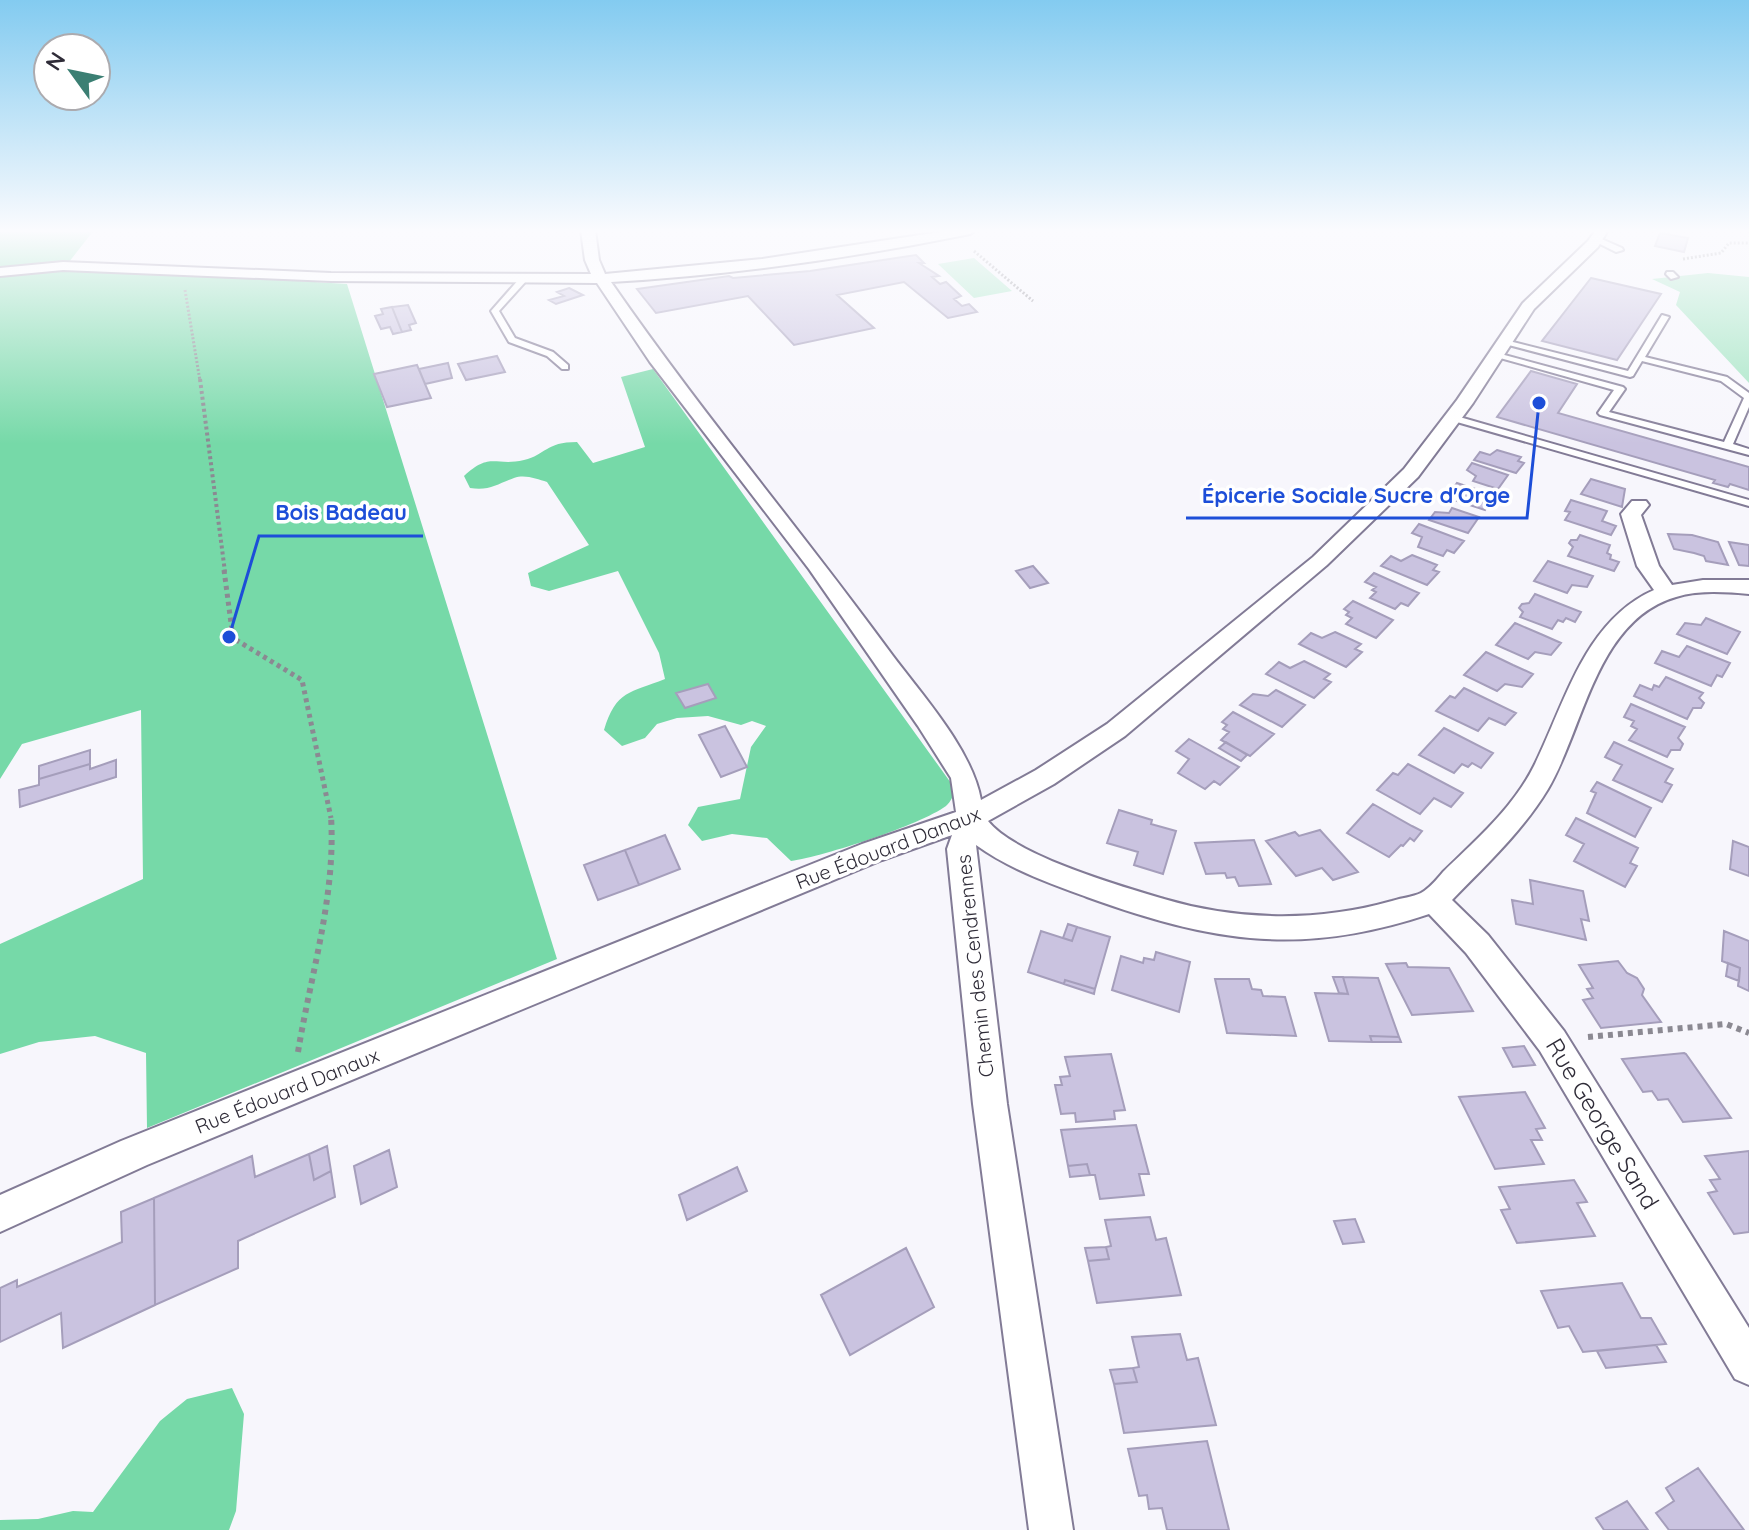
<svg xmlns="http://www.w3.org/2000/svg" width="1749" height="1530" viewBox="0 0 1749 1530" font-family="Quicksand,sans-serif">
<rect width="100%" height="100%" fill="#f7f6fc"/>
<path fill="#9fe4c0" d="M974 258 1012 291 974 298 938 264Z
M1708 273 1749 277V383L1676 305 1680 292 1652 279Z"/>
<path fill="#76d9a8" d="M0 230H94L69 262 0 268Z
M106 269 347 284 557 959 147 1128 146 1053 95 1036 39 1042 0 1054V944L143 879 141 710 22 744 0 779V275Z
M653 369 956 790C953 795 951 802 946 806 920 825 825 856 791 861L767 838 732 834 702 841 688 825 698 807 740 799 751 747 766 726 752 721 741 725 708 716 677 718 657 724 645 738 622 746 604 730C616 690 630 693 665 679L659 653 618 571 549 591 531 586 528 573 589 545 547 482C537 479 525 474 514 478 497 484 490 491 470 488L464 476C491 451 495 467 524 460 546 455 545 442 577 442L593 463 645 447 621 377Z
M232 1388 244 1414 236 1511 229 1530H0V1520L38 1519 73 1511 93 1512 160 1421 187 1399Z"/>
<path fill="#cac3e0" stroke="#a59ebb" stroke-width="2" d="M1660 233 1688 238 1684 252 1655 246Z
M916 255 924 263H919L939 276 932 277 940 284 946 282 961 296 954 299 962 306 969 304 977 312 948 318 904 282 837 295 874 328 794 345 748 296 656 313 637 289 729 276 733 278 810 271Z
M1591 278 1661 294 1617 360 1542 341Z
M569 288 583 295 556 304 549 300 564 296 557 292Z
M408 305 416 323 409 325 411 330 402 332 392 307Z
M392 307 402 332 393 334 390 327 381 329 375 316 383 314 381 309Z
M497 356 505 372 466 380 458 364Z
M448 363 452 378 425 384 419 369Z
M417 365 431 398 387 407 374 374Z
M1531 371 1577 384 1558 413 1749 467V490L1730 484 1728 487 1713 483 1715 480 1497 417Z
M1497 450 1521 457 1518 461 1524 463 1516 473 1474 460 1480 452 1490 455Z
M1472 463 1508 475 1498 489 1473 481 1476 476 1467 470Z
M1591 479 1625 489 1622 507 1581 494Z
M1457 483 1494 495 1485 510 1457 501 1460 496 1452 490Z
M1571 500 1607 511 1602 521 1616 526 1611 535 1565 520 1570 512 1565 511Z
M1452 508 1479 517 1468 533 1429 520 1435 512 1449 513Z
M1419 524 1464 541 1454 553 1447 550 1443 556 1418 547 1422 537 1412 533Z
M1668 534 1692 535 1718 542 1728 565 1706 561 1704 556 1694 553 1674 549Z
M1580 535 1610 545 1607 553 1611 555 1610 559 1619 562 1614 571 1568 556 1573 547 1569 543 1571 540H1577Z
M1729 542 1749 545V566L1739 565Z
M1412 555 1437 565 1433 570 1439 572 1427 585 1381 566 1391 556 1401 561Z
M1548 561 1593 576 1587 587 1572 585 1567 593 1534 581Z
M1033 566 1048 583 1030 588 1016 571Z
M1374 573 1419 593 1408 606 1401 603 1395 609 1370 598 1376 592 1372 590 1376 587 1365 582Z
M1535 594 1581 612 1575 622 1566 618 1563 622 1558 620 1552 629 1520 617 1523 612 1519 608 1522 604 1529 603Z
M1353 601 1393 620 1376 638 1346 624 1352 618 1346 615 1349 612 1344 609Z
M1706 618 1740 632 1727 654 1677 634 1685 623 1701 625Z
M1515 623 1543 635 1561 643 1551 655 1535 652 1528 659 1496 645Z
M1335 632 1361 644 1355 649 1362 652 1346 667 1299 644 1311 633 1322 638Z
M1687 646 1730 663 1722 677 1717 675 1711 686 1655 663 1662 651 1679 657Z
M1486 652 1513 665 1533 674 1522 687 1505 684 1497 691 1464 675Z
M1304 661 1330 674 1324 679 1331 682 1314 698 1266 674 1279 662 1290 668Z
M1666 677 1703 693 1699 698 1704 703 1701 708H1693L1687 719 1634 696 1640 685 1652 690 1654 685 1659 687Z
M708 684 716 698 685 708 676 693Z
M1464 688 1516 713 1505 725 1489 718 1478 731 1436 711 1450 696 1455 698Z
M1276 690 1305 705 1282 727 1240 705 1253 694 1268 696Z
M1631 704 1685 727 1678 738 1683 744 1680 750H1671L1667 757 1629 740 1637 729 1631 726 1634 721 1624 717Z
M1233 712 1274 734 1250 756 1221 740 1229 732 1223 729 1227 725 1222 722Z
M725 726 747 767 721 777 699 735Z
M1444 728 1493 753 1481 768 1472 763 1468 767 1462 764 1454 773 1419 755Z
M1189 739 1239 767 1220 785 1214 781 1205 789 1178 773 1189 759 1176 751Z
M1226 742 1247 755 1241 761 1219 748Z
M1614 742 1673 769 1665 782 1672 785 1662 802 1613 780 1622 765 1605 757Z
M90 750V764L39 779V766Z
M116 760V777L20 807 19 790 39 785V779L90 764V769Z
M1408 764 1463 793 1451 807 1434 798 1420 814 1377 790 1393 773 1398 775Z
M1597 782 1651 808 1635 837 1587 813 1596 793 1591 791Z
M1373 804 1412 826 1422 831 1414 841 1410 838 1403 846 1401 845 1389 857 1347 833Z
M1119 810 1152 820 1151 824 1176 831 1163 874 1134 865 1138 852 1107 843Z
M1576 818 1638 848 1630 863 1637 866 1625 887 1574 861 1584 844 1566 835Z
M1320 830 1358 872 1333 880 1322 868 1296 876 1266 841 1295 832 1299 836Z
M665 835 680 869 639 885 625 850Z
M1254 840 1271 884 1239 886 1235 877 1227 878 1225 873 1206 874 1195 843Z
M1733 841 1749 847V876L1730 869Z
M625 850 639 885 598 900 584 865Z
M1530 880 1583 891 1589 921 1581 919 1586 940 1516 924 1512 900 1533 904Z
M1068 924 1077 927 1072 941 1063 938Z
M1077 927 1110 937 1095 989 1065 980 1064 984 1028 972 1041 931 1072 941Z
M1724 931 1749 941V991L1738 986 1740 968 1722 961Z
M1156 952 1190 962 1179 1012 1112 990 1121 956 1143 963 1144 958 1154 960Z
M1618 961 1627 973 1637 978 1644 989 1642 995 1661 1022 1601 1028 1583 1000 1593 998 1587 989 1593 988 1579 965Z
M1406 963 1408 967 1449 968 1473 1011 1412 1015 1386 964Z
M1728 963 1740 968 1739 981 1726 976Z
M1333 977H1343L1348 994 1339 993Z
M1343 977 1378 978 1399 1037 1370 1036 1372 1042 1329 1041 1315 993 1348 994Z
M1215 979H1249L1252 989 1261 990 1263 996 1285 997 1296 1036 1227 1033Z
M1065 980 1095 989 1094 994 1064 984Z
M1370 1036 1399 1037 1401 1042H1372Z
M1524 1046 1535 1065 1513 1067 1503 1048Z
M1684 1053 1686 1054 1731 1118 1683 1122 1668 1099 1658 1100 1652 1091 1643 1092 1622 1059Z
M1111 1054 1125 1110 1114 1111 1115 1119 1076 1122 1075 1113 1061 1114 1055 1085H1062L1060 1077 1070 1076 1065 1057Z
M1525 1092 1545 1128 1536 1129 1542 1140H1531L1544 1164 1495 1169 1459 1097Z
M1136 1125 1149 1174H1139L1144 1195 1100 1199 1095 1175H1090L1087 1164 1068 1166 1061 1130Z
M327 1146 331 1171 314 1180 309 1154Z
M389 1150 397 1187 361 1204 354 1166Z
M1749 1151V1232L1734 1234 1708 1193 1717 1191 1710 1180 1720 1179 1705 1156Z
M309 1154 314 1180 331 1171 335 1197 238 1241V1268L155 1305 154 1198 252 1156 255 1177Z
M1087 1164 1090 1175 1070 1177 1068 1166Z
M737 1167 747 1191 687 1220 679 1195Z
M1574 1180 1587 1202 1577 1203 1595 1236 1517 1243 1501 1210 1510 1209 1499 1187Z
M154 1198 155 1305 63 1348 61 1313 0 1342V1288L17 1280V1287L122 1242 121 1212Z
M1150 1217 1156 1240 1166 1238 1181 1295 1097 1303 1088 1261 1109 1259 1106 1247 1111 1246 1105 1220Z
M1355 1219 1364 1242 1343 1244 1334 1221Z
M1106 1247 1109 1259 1088 1261 1085 1248Z
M906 1248 934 1307 850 1355 821 1295Z
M1622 1283 1641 1318H1651L1666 1344 1583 1352 1569 1326 1558 1328 1541 1291Z
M1180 1334 1187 1360 1198 1358 1216 1425 1124 1433 1114 1384 1137 1382 1133 1368 1139 1367 1132 1337Z
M1656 1345 1666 1362 1606 1368 1597 1351Z
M1133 1368 1137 1382 1114 1384 1110 1370Z
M1207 1441 1229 1530H1167L1162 1508 1149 1509 1147 1495 1139 1496 1128 1449Z
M1698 1468 1744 1530H1669L1656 1513 1674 1501 1666 1488Z
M1627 1501 1648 1530H1604L1596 1518Z"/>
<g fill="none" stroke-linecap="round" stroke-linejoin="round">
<g stroke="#827b96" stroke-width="4">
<path id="lane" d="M1597 237 1622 248 1623 250 1616 252 1594 241Z
M1667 272H1673L1678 277 1671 279 1666 274Z
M520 278 527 280 499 311 515 338 553 352 568 365V369H562L547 356 509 342 491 311Z
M1662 315 1669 317 1645 357 1727 377 1749 393V407L1733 444 1749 449V455L1600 415 1598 413 1614 390 1493 356 1497 353 1623 387 1625 389 1609 412 1724 442 1744 398 1721 381 1642 361 1633 376 1630 377 1501 343 1505 340 1628 371Z
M1450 416H1456L1749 500V506L1450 420Z"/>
</g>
<g stroke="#827b96" stroke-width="4">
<path id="street" d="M581 230H595L599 260 605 274 762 259 953 230H976L970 234C852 258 731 275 611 282 700 411 801 530 893 656 924 697 972 750 981 800L1036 770 1107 724 1313 557 1404 469 1457 400 1523 303 1588 241 1596 230H1608L1598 247 1534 309 1473 403 1418 477 1327 565 1125 736 1054 784 988 821C1016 856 1120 886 1164 899 1238 921 1318 922 1392 901 1401 898 1413 897 1421 893 1430 888 1437 879 1443 872 1476 840 1513 808 1534 766 1565 704 1584 621 1654 590L1637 566 1621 514 1632 501H1646L1649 505 1641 515 1659 566 1672 585 1703 580H1749V594C1725 592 1699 590 1676 597 1596 620 1584 728 1548 789 1522 832 1486 865 1452 900L1488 935 1564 1031 1749 1328V1385L1735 1379 1540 1051 1466 953 1429 914C1300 957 1212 942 1087 897 1049 883 1009 869 976 845L1007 1104 1073 1530H1029L973 1104 947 849 952 835 882 860 147 1165 0 1232V1195L121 1141 862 844 956 812 951 778 918 726 809 569 650 362 597 283 331 281 63 270 0 276V268L63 262 331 273 591 274 585 260Z"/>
</g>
<path stroke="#8b8992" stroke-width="3" stroke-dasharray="2 2" stroke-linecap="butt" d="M974 251 1033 301
M1683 259 1721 253 1729 243H1749
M185 290 200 381"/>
<path stroke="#8b8992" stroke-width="4" stroke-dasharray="3 3" stroke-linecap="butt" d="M200 379 225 572"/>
<path stroke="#8b8992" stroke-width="5" stroke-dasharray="4 4" stroke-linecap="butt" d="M224 570 233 638 302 680 331 818"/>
<path stroke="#8b8992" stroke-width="6" stroke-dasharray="5 5" stroke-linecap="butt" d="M1588 1037 1726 1024 1749 1033
M298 1052C311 973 336 896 331 816"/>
<use href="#lane" fill="#fff" fill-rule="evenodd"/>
<use href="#street" fill="#fff" fill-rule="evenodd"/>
</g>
<linearGradient id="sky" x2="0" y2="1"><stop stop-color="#83cbf0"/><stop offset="0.52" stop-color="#fbfbfe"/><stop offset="1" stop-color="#fbfbfe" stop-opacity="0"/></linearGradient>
<rect width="1749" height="444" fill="url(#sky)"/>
<g text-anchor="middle" stroke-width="7" stroke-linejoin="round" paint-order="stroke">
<g font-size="20" fill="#2f2c38" stroke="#fff">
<text transform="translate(888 848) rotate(-21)" y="7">Rue Édouard Danaux</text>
<text transform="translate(975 966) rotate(-96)" y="7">Chemin des Cendrennes</text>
<text transform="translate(287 1091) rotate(-22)" y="7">Rue Édouard Danaux</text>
</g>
<g font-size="24" fill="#2f2c38" stroke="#fff">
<text transform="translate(1602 1124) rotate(59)" y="8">Rue George Sand</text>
</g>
</g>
<path fill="none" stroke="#1d4ed8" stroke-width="3" d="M1539 403L1527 518H1186M229 637L259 536H423"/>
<g fill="#1d4ed8" stroke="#fff" stroke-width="3">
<circle cx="1539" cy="403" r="8"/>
<circle cx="229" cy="637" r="8"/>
</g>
<g font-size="22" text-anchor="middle" font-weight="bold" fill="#1d4ed8" stroke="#fff" stroke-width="7" stroke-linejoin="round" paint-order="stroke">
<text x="1356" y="503">Épicerie Sociale Sucre d'Orge</text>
<text x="341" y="520">Bois Badeau</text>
</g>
<g transform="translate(72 72) rotate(303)"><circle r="38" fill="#ffffff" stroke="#acabaf" stroke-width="2"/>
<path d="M0-6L14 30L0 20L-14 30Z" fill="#3b7f73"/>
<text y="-12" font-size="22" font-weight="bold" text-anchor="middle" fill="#2f2c38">N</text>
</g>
</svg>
